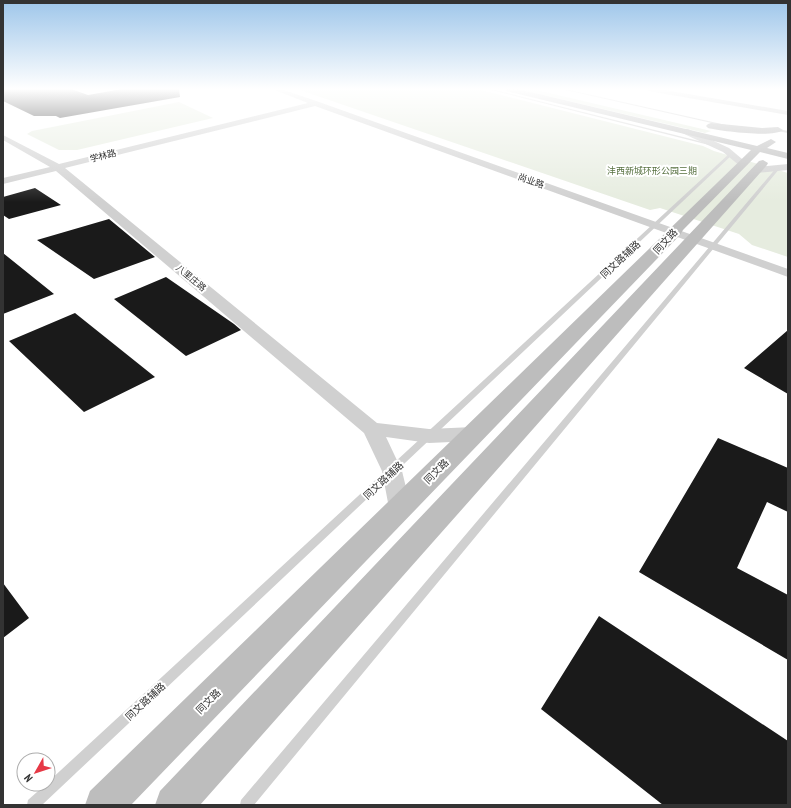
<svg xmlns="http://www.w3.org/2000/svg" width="791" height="808" viewBox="0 0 791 808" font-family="'PT Sans Narrow','Noto Sans SC',sans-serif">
<rect width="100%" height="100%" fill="#fff"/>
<path fill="#e6ecdf" d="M297 89H477L703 146 714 151 788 173V257L752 245 739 234 660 208 650 210Z
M518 89H532L711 131 705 133Z
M179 102 213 118 77 150H59L27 134 32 131Z"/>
<path fill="#1a1a1a" d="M3 89H71L88 95 122 89H179L180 97 60 118 56 116H34L3 101Z
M35 188 61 205 9 219 3 215V197Z
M109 219 155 257 94 279 37 240Z
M3 253 54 294 3 314Z
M166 277 234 324 241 330 186 356 114 299Z
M75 313 155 377 84 412 9 341Z
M788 330V394L744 368Z
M718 438 788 468V512L767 502 737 568 788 595V660L639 572Z
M3 583 29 618 3 638Z
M599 616 788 741V805H663L541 709Z"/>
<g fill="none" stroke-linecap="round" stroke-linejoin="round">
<path fill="#d0d0d0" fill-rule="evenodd" d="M487 89H491L711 144 709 145Z
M561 89H565L726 125 725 126Z
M778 129 788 131V133L777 131Z
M730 153 733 154 42 805H27L28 800 46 784H48V782Z
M777 167 780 168 254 805H240L241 800Z"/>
<path fill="#d0d0d0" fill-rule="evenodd" d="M272 89H281L319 102 788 269V277L315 106 65 168 377 423 429 429 473 427 480 429 483 434 480 439 473 441 429 443 386 437 402 471 411 508 408 514 400 517 392 514 389 508 382 471 364 433 56 171 3 184V178L50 167 3 140V135L59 164 308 103Z
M645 89H659L788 111V115L648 91Z
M682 129H688L729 148 748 164 743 167 740 166 723 152 682 133Z
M788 164V170L756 173 751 170 756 167Z"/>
<path fill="#bdbdbd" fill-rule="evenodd" d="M505 89H518L757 146 771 139 776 142 767 148 788 153V159L760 152 683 230 680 235 131 805H85L90 791 751 150 506 91Z
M711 123 762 128 778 127 783 130C775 138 720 131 708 128L706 126 708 124Z
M763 160 768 163 767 165 200 805H155L160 791 759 161Z"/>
</g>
<linearGradient id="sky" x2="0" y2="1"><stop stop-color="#9ec6ea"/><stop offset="0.44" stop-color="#fff"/><stop offset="1" stop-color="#fff" stop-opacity="0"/></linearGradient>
<rect width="791" height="202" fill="url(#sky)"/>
<g text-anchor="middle" stroke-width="4" stroke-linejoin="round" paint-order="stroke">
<g font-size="9" fill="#333" stroke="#fff">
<text transform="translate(103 156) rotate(-14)" y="3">学林路</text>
<text transform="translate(531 181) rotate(20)" y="3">尚业路</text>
<text transform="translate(191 278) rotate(40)" y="3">八里庄路</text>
</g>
<g font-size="9" fill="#56703f" stroke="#fff">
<text x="652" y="174">沣西新城环形公园三期</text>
</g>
<g font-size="10" fill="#333" stroke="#fff">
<text transform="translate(665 241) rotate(-47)" y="4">同文路</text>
<text transform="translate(620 259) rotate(-43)" y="4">同文路辅路</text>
<text transform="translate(436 471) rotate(-45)" y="4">同文路</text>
<text transform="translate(383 480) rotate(-43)" y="4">同文路辅路</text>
<text transform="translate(145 701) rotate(-43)" y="4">同文路辅路</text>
<text transform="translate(208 701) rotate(-45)" y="4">同文路</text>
</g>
</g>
<rect width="791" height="808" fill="none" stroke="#333333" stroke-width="8"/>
<g transform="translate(36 772) rotate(231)"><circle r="19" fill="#ffffff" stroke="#adadad"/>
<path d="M0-3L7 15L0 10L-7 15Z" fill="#e63946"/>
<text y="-6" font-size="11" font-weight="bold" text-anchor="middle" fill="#333333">N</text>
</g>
</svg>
